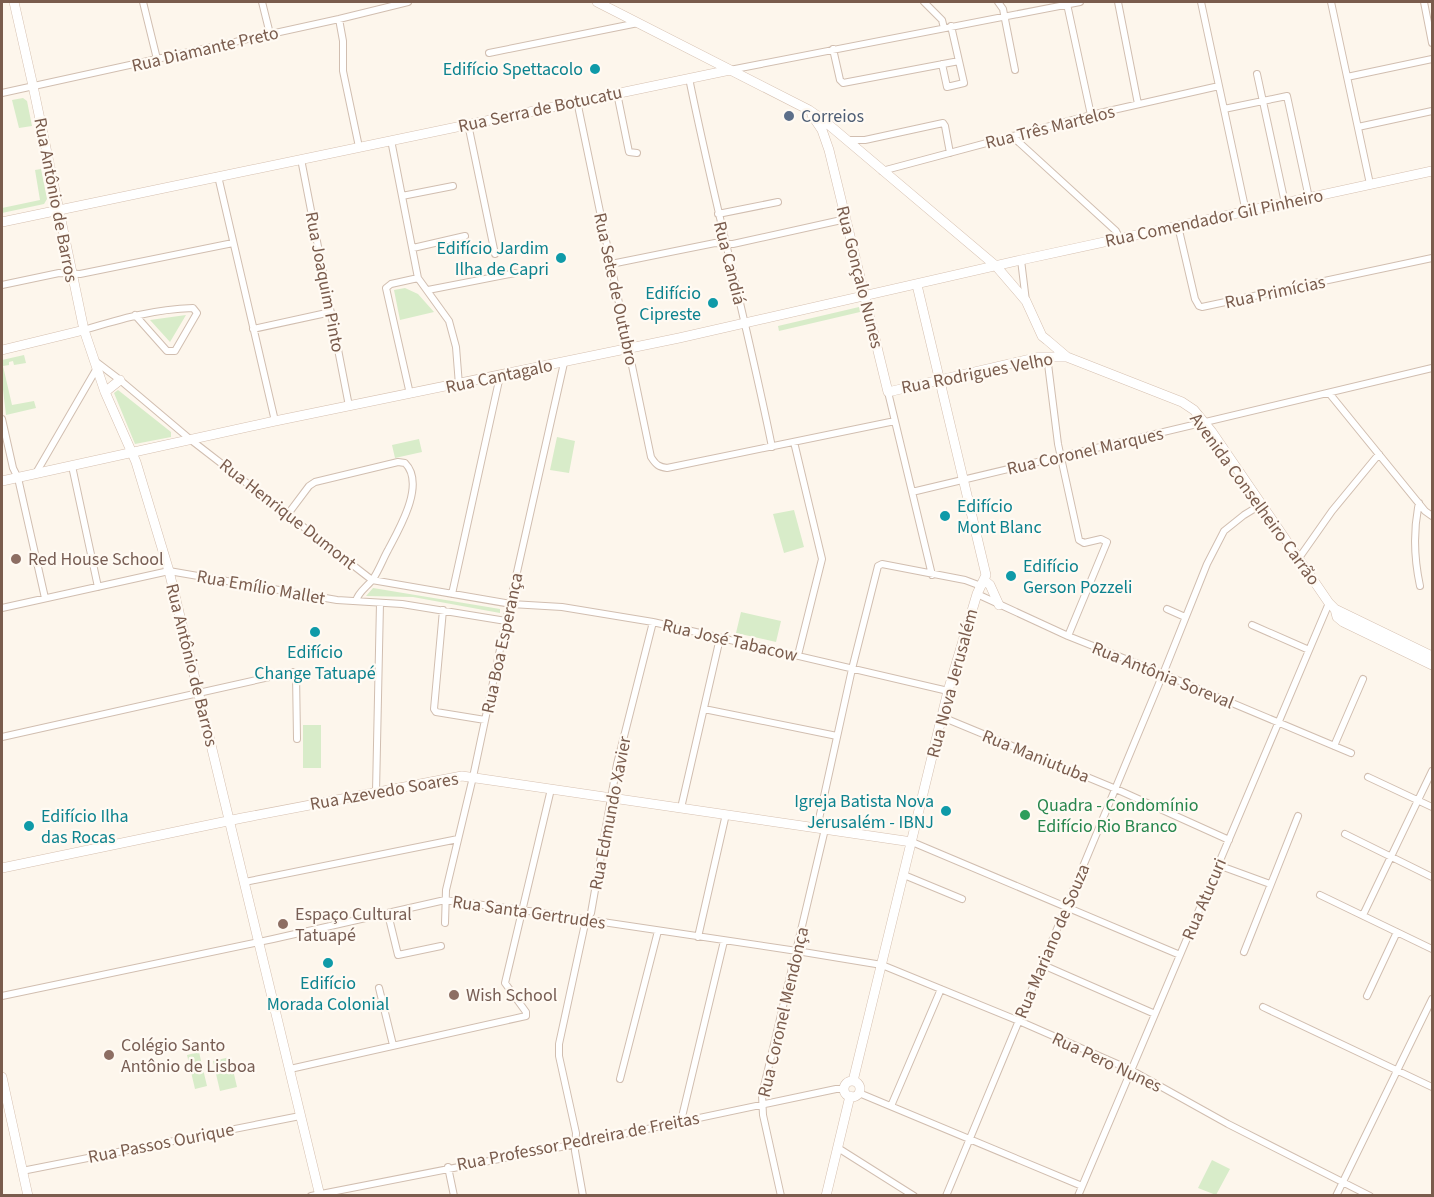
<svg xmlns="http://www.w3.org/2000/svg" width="1434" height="1197" viewBox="0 0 1434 1197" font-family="'Source Sans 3',sans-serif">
<rect width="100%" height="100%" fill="#fdf6ec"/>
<path fill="#d8ecc9" d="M23 98 27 101 32 126 19 128 12 100Z
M41 169 47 199 44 204 2 213V208L40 200 35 170Z
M405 288 418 294 434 312 400 320 394 290Z
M859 307 860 312 779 331 778 326Z
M186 315 170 342 150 320Z
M24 355 26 363 14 365 13 361 9 362V365L3 366 12 405 34 401 36 408 6 415 2 381V360Z
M118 390 171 432V437L135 444 114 393Z
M557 437 575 441 569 473 550 470Z
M419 439 422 452 395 458 392 445Z
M794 510 804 547 784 553 773 514Z
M373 588 500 609V613L413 597 366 596Z
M741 612 781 621 776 642 736 633Z
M303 725H321V768H303Z
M199 1052 207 1086 195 1089 187 1055Z
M230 1057 237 1087 220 1091 213 1061Z
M1212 1160 1230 1169 1216 1195 1198 1188Z"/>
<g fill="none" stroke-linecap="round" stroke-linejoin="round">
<g stroke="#d1beb0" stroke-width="8">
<path id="street" d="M143 2 157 59
M262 2 270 34
M924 2 942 20 944 28
M998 2 1003 9 1015 70
M1118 2 1138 104
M1201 2 1246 212
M1331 2 1370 184
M1424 2 1432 43
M1067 4 1091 115
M339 19 343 41V71L359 147
M833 49 840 80 843 83 959 61
M489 53 638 23
M942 64 947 87 964 83 951 26
M730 70 1080 2
M1257 74 1285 203
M1347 77 1432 59
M689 78C714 202 747 323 772 447
M2 93 339 19 408 2
M617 93 629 152 637 153
M577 101 651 457C656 465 659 467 667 468L895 421
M1224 109 1287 96 1309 198
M468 124 495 254
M1358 127 1432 111
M1012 136 1116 231 1120 239
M391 140 418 278 449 321 456 347 459 385
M847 140H865L943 123 945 126 950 153
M301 159 349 406
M882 171 1091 115 1219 86
M218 176 275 421
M402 196 453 186
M718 214 778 202
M1178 226 1195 299 1199 306 1202 307 1432 258
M413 248 465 236
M1021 260 1026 301
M611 264 715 243 733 244 846 219
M2 285 59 273 80 274 233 243
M428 290 515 273
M253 329 331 312
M84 330C120 319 155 309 193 308L197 313 175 351H167L135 315
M1047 356 1058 444 1079 540 1084 543 1101 539 1107 542 1068 636
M95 361 120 380 191 440 372 580 511 604 562 607 653 622 948 691
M888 392 932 575
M1329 393 1425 511 1432 516
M410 394 386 288 391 284 418 278
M2 419 13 468 18 478 45 598
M794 442 822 559 798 655
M72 466 98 587
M36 473 97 368
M912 492 1432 368
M1419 503C1413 531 1414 558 1420 586
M288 514 309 486 315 482 398 462 405 463C426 484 399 529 388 550 383 559 379 570 373 579 367 587 358 592 356 601
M1299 558 1332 511 1379 454
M452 594 500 376
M977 594 1068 636 1163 674 1351 753
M2 608 169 571 337 600 402 604 506 621
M1167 609 1185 617
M443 610 434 709 436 712 485 720
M1252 625 1309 650
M704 709 837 736
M942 717 1116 789 1229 840
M2 737 292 672 296 673 297 739
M1334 746 1363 679
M1368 777 1432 807
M376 792 380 603
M681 808 720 638
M817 828 852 669 878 566 882 564 965 580 981 586
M1345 834 1432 877
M912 842 1180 955
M1218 865 1270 884
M904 875 962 899
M245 882 458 839
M1320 895 1432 949
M388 914 398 955 441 946
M1363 915 1432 771
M445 923 446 890 473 777 506 621 564 363
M698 937 726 814
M1244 952 1298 816
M1043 965 1155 1014
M379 988 393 1045
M2 996 273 939 445 900 522 910 797 951 882 965 1019 1021 1131 1070 1228 1124 1370 1196
M1367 996 1397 932
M1263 1007 1432 1087
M290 1069 526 1016V1012L505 983 551 789
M620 1079 658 931
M859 1093 1082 1186
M891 1106 941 989
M681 1121 724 941
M838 1148 914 1196
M448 1167 454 1196
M22 1171 300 1116
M311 1196 576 1144 836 1089H845
M583 1196 575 1151 576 1133 559 1056V1044L586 919 591 913 617 764 653 622
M781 1196 763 1115 762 1095 825 829
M946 1196 1163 674 1207 564 1224 531 1244 515 1262 504
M1078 1196 1329 603
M1336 1196 1432 999"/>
</g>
<g stroke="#d6c0b0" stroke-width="10">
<path id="secondary" d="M14 2 33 86 84 330 105 392 136 462 169 571 320 1196
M597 2 809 110 822 119 996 266 1026 301 1042 336 1047 340 1067 357 1182 402 1194 410 1212 432 1329 603 1335 609 1432 656
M812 115 822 130 829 150 888 392 1039 357H1067
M2 222 730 70
M2 350 84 330
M105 392 120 380
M2 481 275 421 679 338 1021 260 1432 171
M984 580 990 585 999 605
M1335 609 1337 617 1343 622 1432 665
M2 868 242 818 462 776 912 842
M2 1077 28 1196
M853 1081 948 691 977 594 986 575 917 285
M844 1089a8 8 0 1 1 16 0a8 8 0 1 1-16 0Z
M826 1196 850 1096"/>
</g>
<use href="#street" stroke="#fff" stroke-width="6"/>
<use href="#secondary" stroke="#fff" stroke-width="9"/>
</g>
<g fill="#0f9aa8" stroke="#fffaf3" stroke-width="2">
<circle cx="595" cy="69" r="6"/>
<circle cx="561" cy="258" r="6"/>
<circle cx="713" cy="303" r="6"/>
<circle cx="945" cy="516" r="6"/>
<circle cx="1011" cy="576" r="6"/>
<circle cx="315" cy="632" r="6"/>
<circle cx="946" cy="811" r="6"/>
<circle cx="29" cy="826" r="6"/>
<circle cx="328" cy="963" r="6"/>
</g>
<circle fill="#5c6f8a" stroke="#fffaf3" stroke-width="2" cx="789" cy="116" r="6"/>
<g fill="#8d6e63" stroke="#fffaf3" stroke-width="2">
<circle cx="16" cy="559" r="6"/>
<circle cx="283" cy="924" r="6"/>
<circle cx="454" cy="995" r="6"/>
<circle cx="109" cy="1055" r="6"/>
</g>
<circle fill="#2e9e5b" stroke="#fffaf3" stroke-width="2" cx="1025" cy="815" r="6"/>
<g text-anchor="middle" stroke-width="4.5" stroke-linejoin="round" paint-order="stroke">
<g font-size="18" fill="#7a5c4d" stroke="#fffaf3">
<text transform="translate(205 49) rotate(-13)" y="6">Rua Diamante Preto</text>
<text transform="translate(540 109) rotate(-12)" y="6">Rua Serra de Botucatu</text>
<text transform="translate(1050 127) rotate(-14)" y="6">Rua Três Martelos</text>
<text transform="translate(56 200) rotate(79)" y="6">Rua Antônio de Barros</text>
<text transform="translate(1214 218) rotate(-12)" y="6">Rua Comendador Gil Pinheiro</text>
<text transform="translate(730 263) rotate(76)" y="6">Rua Candiá</text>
<text transform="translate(860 277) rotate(76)" y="6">Rua Gonçalo Nunes</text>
<text transform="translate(325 282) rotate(79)" y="6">Rua Joaquim Pinto</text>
<text transform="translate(616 289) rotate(78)" y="6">Rua Sete de Outubro</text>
<text transform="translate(1275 292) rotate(-12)" y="6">Rua Primícias</text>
<text transform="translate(977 373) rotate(-11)" y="6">Rua Rodrigues Velho</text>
<text transform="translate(499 376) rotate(-12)" y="6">Rua Cantagalo</text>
<text transform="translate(1085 451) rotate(-13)" y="6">Rua Coronel Marques</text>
<text transform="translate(1255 499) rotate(54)" y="6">Avenida Conselheiro Carrão</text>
<text transform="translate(288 514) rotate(38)" y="6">Rua Henrique Dumont</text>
<text transform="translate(261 587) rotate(10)" y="6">Rua Emílio Mallet</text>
<text transform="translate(730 640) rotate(13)" y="6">Rua José Tabacow</text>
<text transform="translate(502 643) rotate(-78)" y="6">Rua Boa Esperança</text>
<text transform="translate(192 665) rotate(76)" y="6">Rua Antônio de Barros</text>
<text transform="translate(1163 675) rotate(22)" y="6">Rua Antônia Soreval</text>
<text transform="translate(952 683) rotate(-75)" y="6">Rua Nova Jerusalém</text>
<text transform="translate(1036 756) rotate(22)" y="6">Rua Maniutuba</text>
<text transform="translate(384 791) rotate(-10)" y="6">Rua Azevedo Soares</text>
<text transform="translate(610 813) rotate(-79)" y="6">Rua Edmundo Xavier</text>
<text transform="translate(1204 899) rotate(-67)" y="6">Rua Atucuri</text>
<text transform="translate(529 912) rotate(8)" y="6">Rua Santa Gertrudes</text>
<text transform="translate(1052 941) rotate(-67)" y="6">Rua Mariano de Souza</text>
<text transform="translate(783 1012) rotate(-77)" y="6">Rua Coronel Mendonça</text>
<text transform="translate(1107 1062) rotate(25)" y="6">Rua Pero Nunes</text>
<text transform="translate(578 1141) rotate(-11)" y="6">Rua Professor Pedreira de Freitas</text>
<text transform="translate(161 1143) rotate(-11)" y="6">Rua Passos Ourique</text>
</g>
<g font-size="18" fill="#0d838f" stroke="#fffaf3" text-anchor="end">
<text x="583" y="75">Edifício Spettacolo</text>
<text x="549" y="254">Edifício Jardim<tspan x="549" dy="21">Ilha de Capri</tspan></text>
<text x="701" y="299">Edifício<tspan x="701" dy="21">Cipreste</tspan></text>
<text x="957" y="512" text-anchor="start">Edifício<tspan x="957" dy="21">Mont Blanc</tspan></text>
<text x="1023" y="572" text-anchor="start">Edifício<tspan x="1023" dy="21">Gerson Pozzeli</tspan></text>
<text x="315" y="658" text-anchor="middle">Edifício<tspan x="315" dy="21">Change Tatuapé</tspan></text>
<text x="934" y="807">Igreja Batista Nova<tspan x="934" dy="21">Jerusalém - IBNJ</tspan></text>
<text x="41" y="822" text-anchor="start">Edifício Ilha<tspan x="41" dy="21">das Rocas</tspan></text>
<text x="328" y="989" text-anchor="middle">Edifício<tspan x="328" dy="21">Morada Colonial</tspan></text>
</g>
<g font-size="18" fill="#4e5e75" stroke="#fffaf3" text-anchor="start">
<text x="801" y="122">Correios</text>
</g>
<g font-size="18" fill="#785e54" stroke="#fffaf3" text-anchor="start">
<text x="28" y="565">Red House School</text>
<text x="295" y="920">Espaço Cultural<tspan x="295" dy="21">Tatuapé</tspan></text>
<text x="466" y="1001">Wish School</text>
<text x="121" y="1051">Colégio Santo<tspan x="121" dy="21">Antônio de Lisboa</tspan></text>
</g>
<g font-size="18" fill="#27864d" stroke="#fffaf3" text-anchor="start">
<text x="1037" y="811">Quadra - Condomínio<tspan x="1037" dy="21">Edifício Rio Branco</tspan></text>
</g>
</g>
<rect width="1434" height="1197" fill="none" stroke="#7a5c4d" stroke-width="6"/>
</svg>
